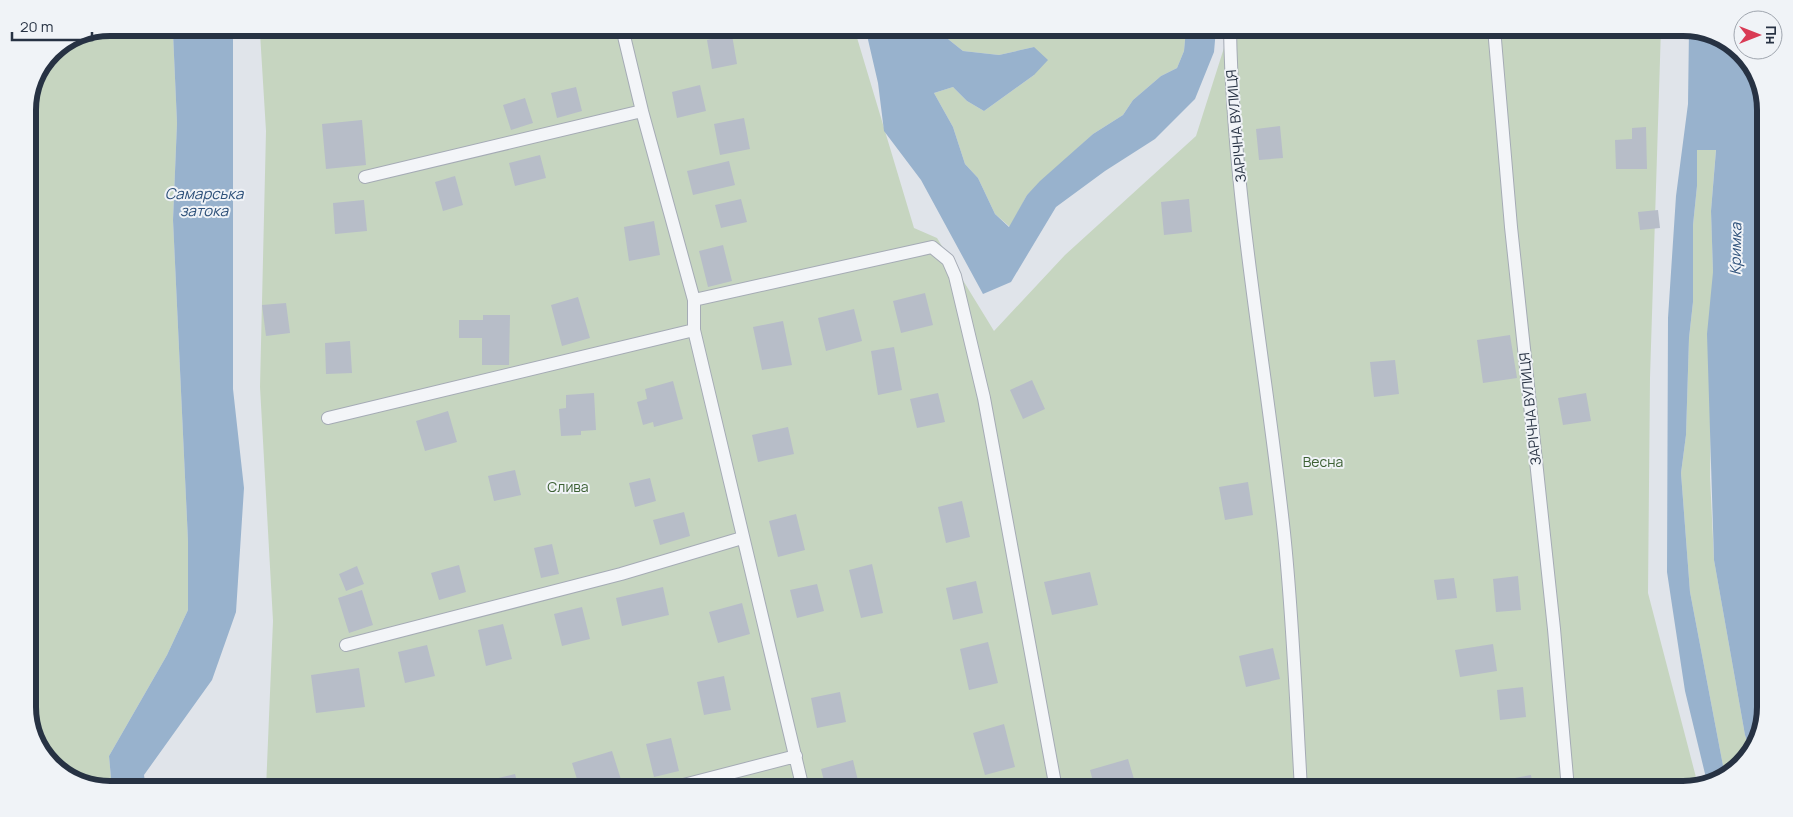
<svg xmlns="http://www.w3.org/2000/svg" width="1793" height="817" viewBox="0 0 1793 817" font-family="Manrope,sans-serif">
<rect width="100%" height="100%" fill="#e0e4ea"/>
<path fill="#c6d5c0" d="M1661 28 1650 378 1648 593 1698 785 1683 789H266L273 621 260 387 266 131 260 33 855 31 914 228 937 238 994 331 1065 255 1196 136 1230 29Z
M1186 29 1184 51 1177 68 1161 76 1133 100 1123 115 1093 134 1027 195 1010 227 995 214 978 178 965 164 953 127 934 93 953 87 967 101 984 111 1034 75V47L999 55 963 51 948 39 955 30Z
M173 33 177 123 173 220 188 541V610L167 655 109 756 112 789 79 783 45 757 28 712V106L52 52 79 34Z
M1765 120V167L1760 166C1755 148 1756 137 1765 120Z
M1697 149H1716L1711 211 1713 272 1710 477 1714 560 1745 735 1750 750 1725 776 1690 592 1681 473 1686 435 1689 338 1693 302V225L1697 186Z"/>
<path fill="#98b2cd" d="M1186 29H1216L1214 52 1195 99 1155 139 1105 171 1056 207 1011 282 983 294 921 180 884 131 878 83 866 31 955 30 948 39 963 51 999 55 1034 47 1048 60 1034 75 984 111 967 101 953 87 934 93 953 127 965 164 978 178 995 214 1009 227 1027 195 1040 181 1093 134 1123 115 1133 100 1161 76 1177 68 1184 51Z
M1689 29 1714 34 1751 64 1765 106V120L1759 131 1755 148 1760 166 1765 167 1759 738 1750 750 1745 735 1714 560 1707 334 1713 272 1711 211 1716 150H1697V186L1693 225V302L1689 338 1686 435 1681 473 1690 592 1725 776 1707 782 1685 691 1667 572 1668 318 1676 196 1688 104Z
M173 33H233V389L244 488 236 612 212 680 144 775 146 789H112L109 756 167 655 188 610V541L173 220 177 123Z"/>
<path fill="#b7bdc8" d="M732 35 737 64 712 69 707 40Z
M700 85 706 111 677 118 672 92Z
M576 87 582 111 557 118 551 93Z
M525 98 533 123 511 130 503 105Z
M744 118 750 149 720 155 714 124Z
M362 120 366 165 326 169 322 124Z
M1280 126 1283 158 1259 160 1256 129Z
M1646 127 1647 169H1616L1615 140 1632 139V128Z
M540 155 546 178 515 186 509 163Z
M729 161 735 185 693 195 687 171Z
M455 176 463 205 443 211 435 182Z
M741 199 747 222 721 228 715 205Z
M1189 199 1192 232 1164 235 1161 202Z
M364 200 367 231 335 234 333 203Z
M1658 210 1660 228 1640 230 1638 212Z
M654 221 660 255 629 261 624 227Z
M723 245 732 281 708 287 699 251Z
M925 293 933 325 901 333 893 301Z
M578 297 590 338 562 346 551 305Z
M286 303 290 333 266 336 262 305Z
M854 309 862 341 826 351 818 318Z
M483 315H510L509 365H482V338H459V320H483Z
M783 321 792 365 762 370 753 327Z
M1510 335 1517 378 1483 383 1477 340Z
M350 341 352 373 326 374 325 343Z
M894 347 902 390 878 395 871 351Z
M1395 360 1399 394 1374 397 1370 362Z
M1032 380 1045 409 1023 419 1010 390Z
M673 381 683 419 654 427 653 422 643 425 637 402 647 399 645 389Z
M594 393 596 430 581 431V435L561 436 559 409 566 408V395Z
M938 393 945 422 917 428 910 399Z
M1586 393 1591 421 1563 425 1558 398Z
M448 411 457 442 425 451 416 421Z
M788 427 794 454 758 462 752 435Z
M515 470 521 495 494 501 488 476Z
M650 478 656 501 635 507 629 483Z
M1248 482 1253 515 1225 520 1219 487Z
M962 501 970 537 946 543 938 507Z
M684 512 690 536 660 545 653 520Z
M796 514 805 550 778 557 769 521Z
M552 544 559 574 541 578 534 548Z
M872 564 883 613 861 618 849 570Z
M459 565 466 592 439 600 431 573Z
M357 566 364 584 346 591 339 574Z
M1090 572 1098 605 1052 615 1044 582Z
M1518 576 1521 610 1496 612 1493 579Z
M1454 578 1457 598 1437 600 1434 580Z
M976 581 983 613 953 620 946 588Z
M817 584 824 611 797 618 790 590Z
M663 587 669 615 622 626 616 598Z
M362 590 373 625 349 633 338 598Z
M742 603 750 634 718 643 709 612Z
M582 607 590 639 562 646 554 614Z
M503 624 512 659 486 666 478 630Z
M988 642 998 683 969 690 960 649Z
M1493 644 1497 671 1460 677 1455 650Z
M427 645 435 676 405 683 398 652Z
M1273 648 1280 679 1246 687 1239 656Z
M359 668 365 707 316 713 311 675Z
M724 676 731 710 704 715 697 682Z
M1523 687 1526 717 1500 720 1497 690Z
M840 692 846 722 817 728 811 698Z
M1004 724 1015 767 985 775 973 733Z
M671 738 679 771 654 777 646 744Z
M612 751 624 789H580L572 763Z
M1128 759 1137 789H1095L1090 770Z
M853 760 860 789H826L821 769Z
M515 774 519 789H496L494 779Z
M1531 775 1533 789H1512L1509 779Z"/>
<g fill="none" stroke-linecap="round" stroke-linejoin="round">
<g stroke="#a5abb5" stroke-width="14">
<path id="lane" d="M1494 28 1511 227 1554 629 1568 789
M1230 29C1233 198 1266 365 1284 533 1293 618 1296 704 1301 789
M623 32 642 111 694 300V330L803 789
M365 177 642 111
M694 300 932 247 948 260 955 276 984 398 1056 789
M328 418 694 330
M346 645 621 574 742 538
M668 789 796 756"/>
</g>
<use href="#lane" stroke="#f3f5f8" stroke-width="12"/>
</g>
<g text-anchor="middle" stroke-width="4" stroke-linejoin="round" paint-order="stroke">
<g font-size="14" fill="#273243" stroke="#f0f3f7">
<text transform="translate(1236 126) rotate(-95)" y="5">ЗАРІЧНА ВУЛИЦЯ</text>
<text transform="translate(1530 409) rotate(-96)" y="5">ЗАРІЧНА ВУЛИЦЯ</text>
</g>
<g font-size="14" fill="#3c6033" stroke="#f0f3f7">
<text x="1323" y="467">Весна</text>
<text x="568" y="492">Слива</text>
</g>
<g font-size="15" font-style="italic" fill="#2e517a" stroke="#f0f3f7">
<text x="204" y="199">Самарська<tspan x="204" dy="17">затока</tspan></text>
<text transform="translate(1736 249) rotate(-89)" y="5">Кримка</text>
</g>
</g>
<path d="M0 0H1793V817H0ZM110 36H1683A74 74 0 0 1 1757 110V707A74 74 0 0 1 1683 781H110A74 74 0 0 1 36 707V110A74 74 0 0 1 110 36Z" fill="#f0f3f7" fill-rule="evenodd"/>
<path fill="none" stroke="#273243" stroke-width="6" d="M110 36H1683A74 74 0 0 1 1757 110V707A74 74 0 0 1 1683 781H110A74 74 0 0 1 36 707V110A74 74 0 0 1 110 36Z"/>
<g transform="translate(1758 35) rotate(90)"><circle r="24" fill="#f0f3f7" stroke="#a0a6af"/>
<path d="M0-4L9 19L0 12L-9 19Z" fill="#d93b55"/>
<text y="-8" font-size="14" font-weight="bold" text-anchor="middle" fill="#273243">Пн</text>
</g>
<path d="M12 32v8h80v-8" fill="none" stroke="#273243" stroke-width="2.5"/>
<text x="20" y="32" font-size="15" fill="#273243" stroke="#f0f3f7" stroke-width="4" paint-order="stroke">20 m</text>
</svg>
